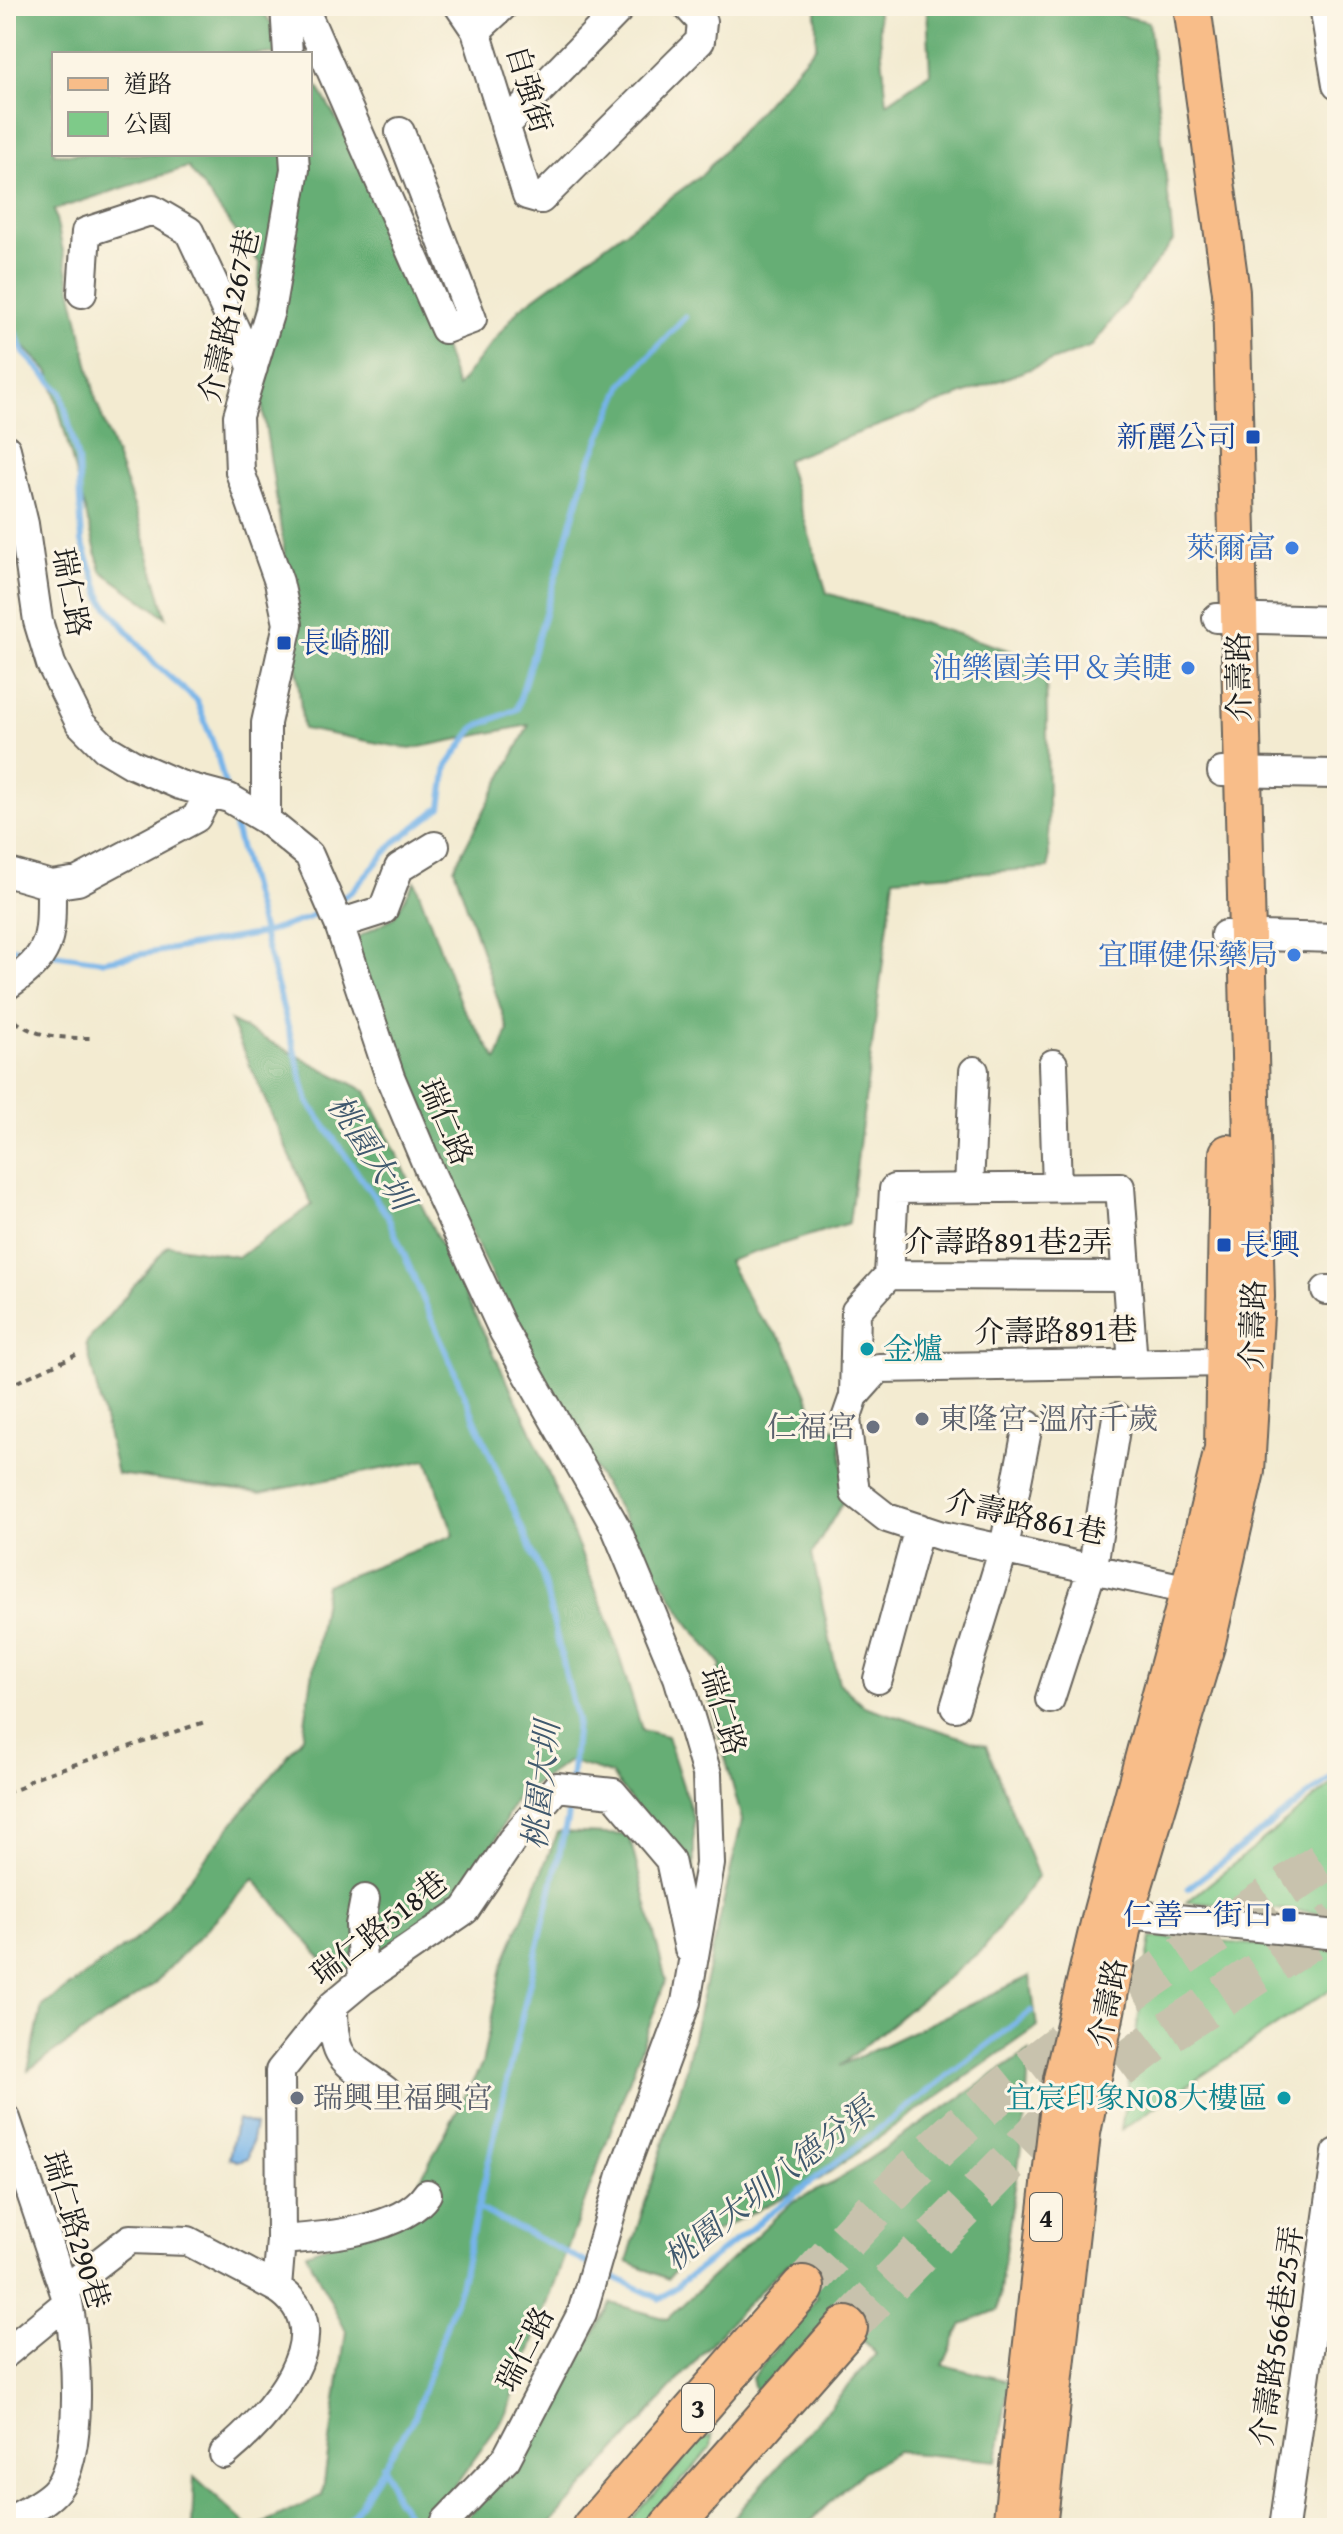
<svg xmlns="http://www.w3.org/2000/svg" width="1343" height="2534" viewBox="0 0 1343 2534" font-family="'Gentium Book Plus','Noto Serif TC',serif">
<rect width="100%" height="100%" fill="#fcf5e5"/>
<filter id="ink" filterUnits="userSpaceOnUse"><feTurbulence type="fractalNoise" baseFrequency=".0125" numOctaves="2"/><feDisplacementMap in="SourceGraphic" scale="16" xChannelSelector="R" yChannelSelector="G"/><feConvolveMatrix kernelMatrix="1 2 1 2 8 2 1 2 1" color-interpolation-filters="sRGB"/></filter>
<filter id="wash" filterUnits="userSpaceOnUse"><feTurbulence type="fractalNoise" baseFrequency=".006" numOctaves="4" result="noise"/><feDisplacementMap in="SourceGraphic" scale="32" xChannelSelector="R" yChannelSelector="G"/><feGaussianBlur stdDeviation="1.8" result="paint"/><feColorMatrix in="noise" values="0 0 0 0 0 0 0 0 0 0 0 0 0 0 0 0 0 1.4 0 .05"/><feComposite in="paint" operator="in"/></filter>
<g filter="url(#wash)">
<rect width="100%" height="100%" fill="#f3ebd1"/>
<path fill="#7eca89" stroke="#4d7352" stroke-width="2" d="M1337 1780V1914L1187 1902Z
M1151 1937 1337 1951V1985L1121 2130Z
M712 2435 711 2448 639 2528H623L702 2440Z"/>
<path fill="#66ae75" stroke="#416548" stroke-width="2" d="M6 6H258L295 54H54V154H310V74L410 244 457 387 519 309 704 173 816 46V6H877L887 103 930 73 927 6H1083L1149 22 1173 241 1092 346 786 460 827 593 1046 662 1049 868 894 878 849 1223 728 1261 756 1312 785 1343 819 1424 839 1430 846 1497 812 1554 839 1683 864 1706 986 1745 1038 1876 984 1948 840 2066 1030 1976 1037 2027 820 2179 704 2237 668 2279 627 2261 684 2077 742 1820 708 1694 722 1665 688 1623 538 1376 428 1138 353 940 394 917 415 881 461 1005 497 1060 508 1030 454 868 529 725 410 749 303 729 287 569 254 351 260 264 188 167 54 210 96 400 140 523 166 617 101 571 49 372 6 329Z
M230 1021 366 1091 530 1428 608 1620 642 1730 667 1736 694 1820V1884L611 1774 569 1761 517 1796 474 1886 415 1939 335 1974 254 1879 153 1985 28 2070 42 2006 147 1931 303 1736 326 1585 454 1535 427 1460 260 1493 117 1474 86 1343 168 1245 239 1257 312 1205Z
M558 1832 629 1835 666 1980 507 2413 425 2528H255L322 2496 346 2331 306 2253 398 2221 482 2064 502 1967Z
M1029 2051C1028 2138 1006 2223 998 2310L962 2324 943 2365 1009 2381 997 2461 897 2452 862 2472 803 2528H724L876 2354 841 2319 769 2391 755 2390 752 2378 818 2296 787 2264 739 2312 547 2528H455L521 2465 611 2303 667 2319 793 2201 833 2183Z
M194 2477 250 2528H192Z"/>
<path fill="#76b4e9" stroke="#496882" stroke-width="2" d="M237 2119 255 2125 248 2158 237 2161 229 2158Z"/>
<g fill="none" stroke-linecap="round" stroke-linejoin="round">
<path stroke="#76b4e9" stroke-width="6" d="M6 312 24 353 61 392 78 461 82 542 103 601 155 664 197 701 217 754 226 789
M231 812 308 1102 387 1215 542 1575 577 1721 571 1781
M338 900 352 891 395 842 441 807 447 766 475 727 517 709 588 466 623 384 685 317
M6 947 33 951
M52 954 103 961 264 933 308 918 325 908
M1188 1888 1337 1773
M478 2208 587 2263
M604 2272 660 2299 1031 2011
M383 2465 395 2497 417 2528
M345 2528 415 2416 460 2286 567 1820 570 1797"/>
</g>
</g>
<g filter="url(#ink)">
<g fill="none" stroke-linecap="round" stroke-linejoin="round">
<path stroke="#c8c2ad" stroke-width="42" stroke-dasharray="42 21" stroke-linecap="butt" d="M803 2287C868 2214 938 2142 1015 2080 1117 1997 1228 1925 1337 1853
M846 2328 1048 2122 1162 2036 1337 1922"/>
<g stroke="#67645b" stroke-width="32">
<path id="minor" d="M285 6 288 54
M303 6 445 329 472 319 400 132
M459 6 476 31 527 195 541 199 700 41 702 22 687 6
M1324 6 1337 85
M476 31 503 6
M505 126 622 6
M82 293 86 232 153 210 189 231 253 368
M6 449 24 524 38 621 51 664 80 723 105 748 132 764 180 785 229 798 266 820 309 855 339 924 390 1077 430 1172 504 1332 616 1528 678 1677 707 1774 710 1864 686 2002 622 2175 582 2313 506 2459 446 2521 443 2528
M1217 618 1337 621
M1222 772 1337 774
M266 820V723L288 624 279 582 240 472 238 416 270 311 295 169 294 154
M6 872 51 885 78 881 196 818 209 794
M339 924 383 910 399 868 435 846
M1225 935 1337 938
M6 986C53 954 51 940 51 885
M1053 1064 1057 1187
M969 1188 974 1071
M889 1275 1126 1276
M1326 1290H1337
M854 1396 856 1311 889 1275 894 1189 1120 1187 1133 1364
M1189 1590 942 1536 887 1518 855 1493 846 1419 854 1396 879 1368 1226 1362
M878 1679 919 1528
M1050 1699 1093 1566 1117 1417
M955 1707 1004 1548 1028 1425
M1107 1912 1337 1935
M363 1980 360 1925 365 1899
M333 2005C333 2063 342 2058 386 2091
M6 2119 68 2302C76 2345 85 2453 57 2489 46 2503 22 2513 6 2523
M281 2240C323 2237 402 2231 427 2194
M64 2290 130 2239 188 2241 277 2288 281 2240 280 2071 333 2005 363 1980 465 1910 512 1840 557 1787 613 1793 670 1860 689 1949
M6 2353 68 2302
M224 2454C267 2419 346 2332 277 2288
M1284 2528 1337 2153"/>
</g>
<g stroke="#67645b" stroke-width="40">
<path id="major" d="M1011 2528 1062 2079 1102 1911 1189 1590 1223 1449 1228 1153
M1038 2528 1082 2133 1125 1915 1206 1646 1246 1471 1256 1297 1231 292 1192 6"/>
</g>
<g stroke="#67645b" stroke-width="46">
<path id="highway" d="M593 2528 803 2287
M670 2528 846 2328"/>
</g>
<path stroke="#67645b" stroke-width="4" stroke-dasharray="6 6" stroke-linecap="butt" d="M6 1013C31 1038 59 1038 92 1038
M6 1387 76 1355
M6 1793 22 1787 33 1778 208 1721"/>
<use href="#minor" stroke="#fff" stroke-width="28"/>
<use href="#major" stroke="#f8bd89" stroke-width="36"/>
<use href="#highway" stroke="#f8bd89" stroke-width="42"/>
</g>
</g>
<g fill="#1a4fb4" stroke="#fcf5e5" stroke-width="3">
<rect x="1245" y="429" width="16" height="16" rx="4"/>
<rect x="276" y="635" width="16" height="16" rx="4"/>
<rect x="1216" y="1237" width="16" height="16" rx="4"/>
<rect x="1281" y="1907" width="16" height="16" rx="4"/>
</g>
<g fill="#3f7fe0" stroke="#fcf5e5" stroke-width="3">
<circle cx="1292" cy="548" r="8"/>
<circle cx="1188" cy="668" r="8"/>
<circle cx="1294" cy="955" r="8"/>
</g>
<g fill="#0f9aa8" stroke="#fcf5e5" stroke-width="3">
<circle cx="867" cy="1349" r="8"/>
<circle cx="1284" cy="2098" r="8"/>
</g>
<g fill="#6b7280" stroke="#fcf5e5" stroke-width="3">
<circle cx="922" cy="1419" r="8"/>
<circle cx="873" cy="1427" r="8"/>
<circle cx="297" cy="2098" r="8"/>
</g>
<g text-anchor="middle" stroke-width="6" stroke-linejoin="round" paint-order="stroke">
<g fill="#fcf5e5" stroke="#5f5d58" stroke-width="2">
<rect x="1030" y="2193" width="32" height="48" rx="6"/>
<rect x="682" y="2384" width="32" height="48" rx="6"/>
</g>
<g font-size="28" font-weight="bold" fill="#1c1c1c">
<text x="1046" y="2227">4</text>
<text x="698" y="2418">3</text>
</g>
<g font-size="30" fill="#1c1c1c" stroke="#fcf5e5">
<text transform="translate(529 89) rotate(73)" y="10">自強街</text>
<text transform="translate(229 316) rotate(-77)" y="10">介壽路1267巷</text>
<text transform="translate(71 592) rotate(79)" y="10">瑞仁路</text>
<text transform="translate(1239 677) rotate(-91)" y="10">介壽路</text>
<text transform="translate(446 1122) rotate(67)" y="10">瑞仁路</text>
<text x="1008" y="1252">介壽路891巷2弄</text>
<text transform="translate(1253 1325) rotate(-88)" y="10">介壽路</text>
<text transform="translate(1056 1331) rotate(-1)" y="10">介壽路891巷</text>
<text transform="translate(1026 1517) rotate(12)" y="10">介壽路861巷</text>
<text transform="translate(723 1711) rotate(73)" y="10">瑞仁路</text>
<text transform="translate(379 1928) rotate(-38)" y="10">瑞仁路518巷</text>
<text transform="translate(1108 2003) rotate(-79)" y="10">介壽路</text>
<text transform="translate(76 2230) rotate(73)" y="10">瑞仁路290巷</text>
<text transform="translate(1277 2336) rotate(-82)" y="10">介壽路566巷25弄</text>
<text transform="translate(525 2349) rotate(-63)" y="10">瑞仁路</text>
</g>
<g font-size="30" fill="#164399" stroke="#fcf5e5" text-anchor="end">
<text x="1237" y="447">新麗公司</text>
<text x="300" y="653" text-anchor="start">長崎腳</text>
<text x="1240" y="1255" text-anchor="start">長興</text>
<text x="1273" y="1925">仁善一街口</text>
</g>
<g font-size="30" fill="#366cbe" stroke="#fcf5e5" text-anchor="end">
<text x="1276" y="558">萊爾富</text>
<text x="1172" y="678">油樂園美甲＆美睫</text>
<text x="1278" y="965">宜暉健保藥局</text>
</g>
<g font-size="30" fill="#0d838f" stroke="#fcf5e5" text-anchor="start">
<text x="883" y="1359">金爐</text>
<text x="1268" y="2108" text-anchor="end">宜宸印象NO8大樓區</text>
</g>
<g font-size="30" fill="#5b616d" stroke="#fcf5e5" text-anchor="start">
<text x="938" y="1429">東隆宮-溫府千歲</text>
<text x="857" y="1437" text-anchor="end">仁福宮</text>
<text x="313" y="2108">瑞興里福興宮</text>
</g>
<g font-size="32" font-style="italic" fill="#40596e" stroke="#fcf5e5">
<text transform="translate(371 1152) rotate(57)" y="11">桃園大圳</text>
<text transform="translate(541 1786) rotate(-84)" y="11">桃園大圳</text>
<text transform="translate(769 2184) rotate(-38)" y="11">桃園大圳八德分渠</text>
</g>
</g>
<rect width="1343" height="2534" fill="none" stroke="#fcf5e5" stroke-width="32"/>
<rect x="52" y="52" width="260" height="104" fill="#fcf5e5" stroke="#a29e95" stroke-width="2"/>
<rect x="68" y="78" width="40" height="12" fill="#f8bd89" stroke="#a29e95" stroke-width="2"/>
<text x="124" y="92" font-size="24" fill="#1c1c1c">道路</text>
<rect x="68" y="112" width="40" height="24" fill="#7eca89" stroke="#a29e95" stroke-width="2"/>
<text x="124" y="132" font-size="24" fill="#1c1c1c">公園</text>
</svg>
